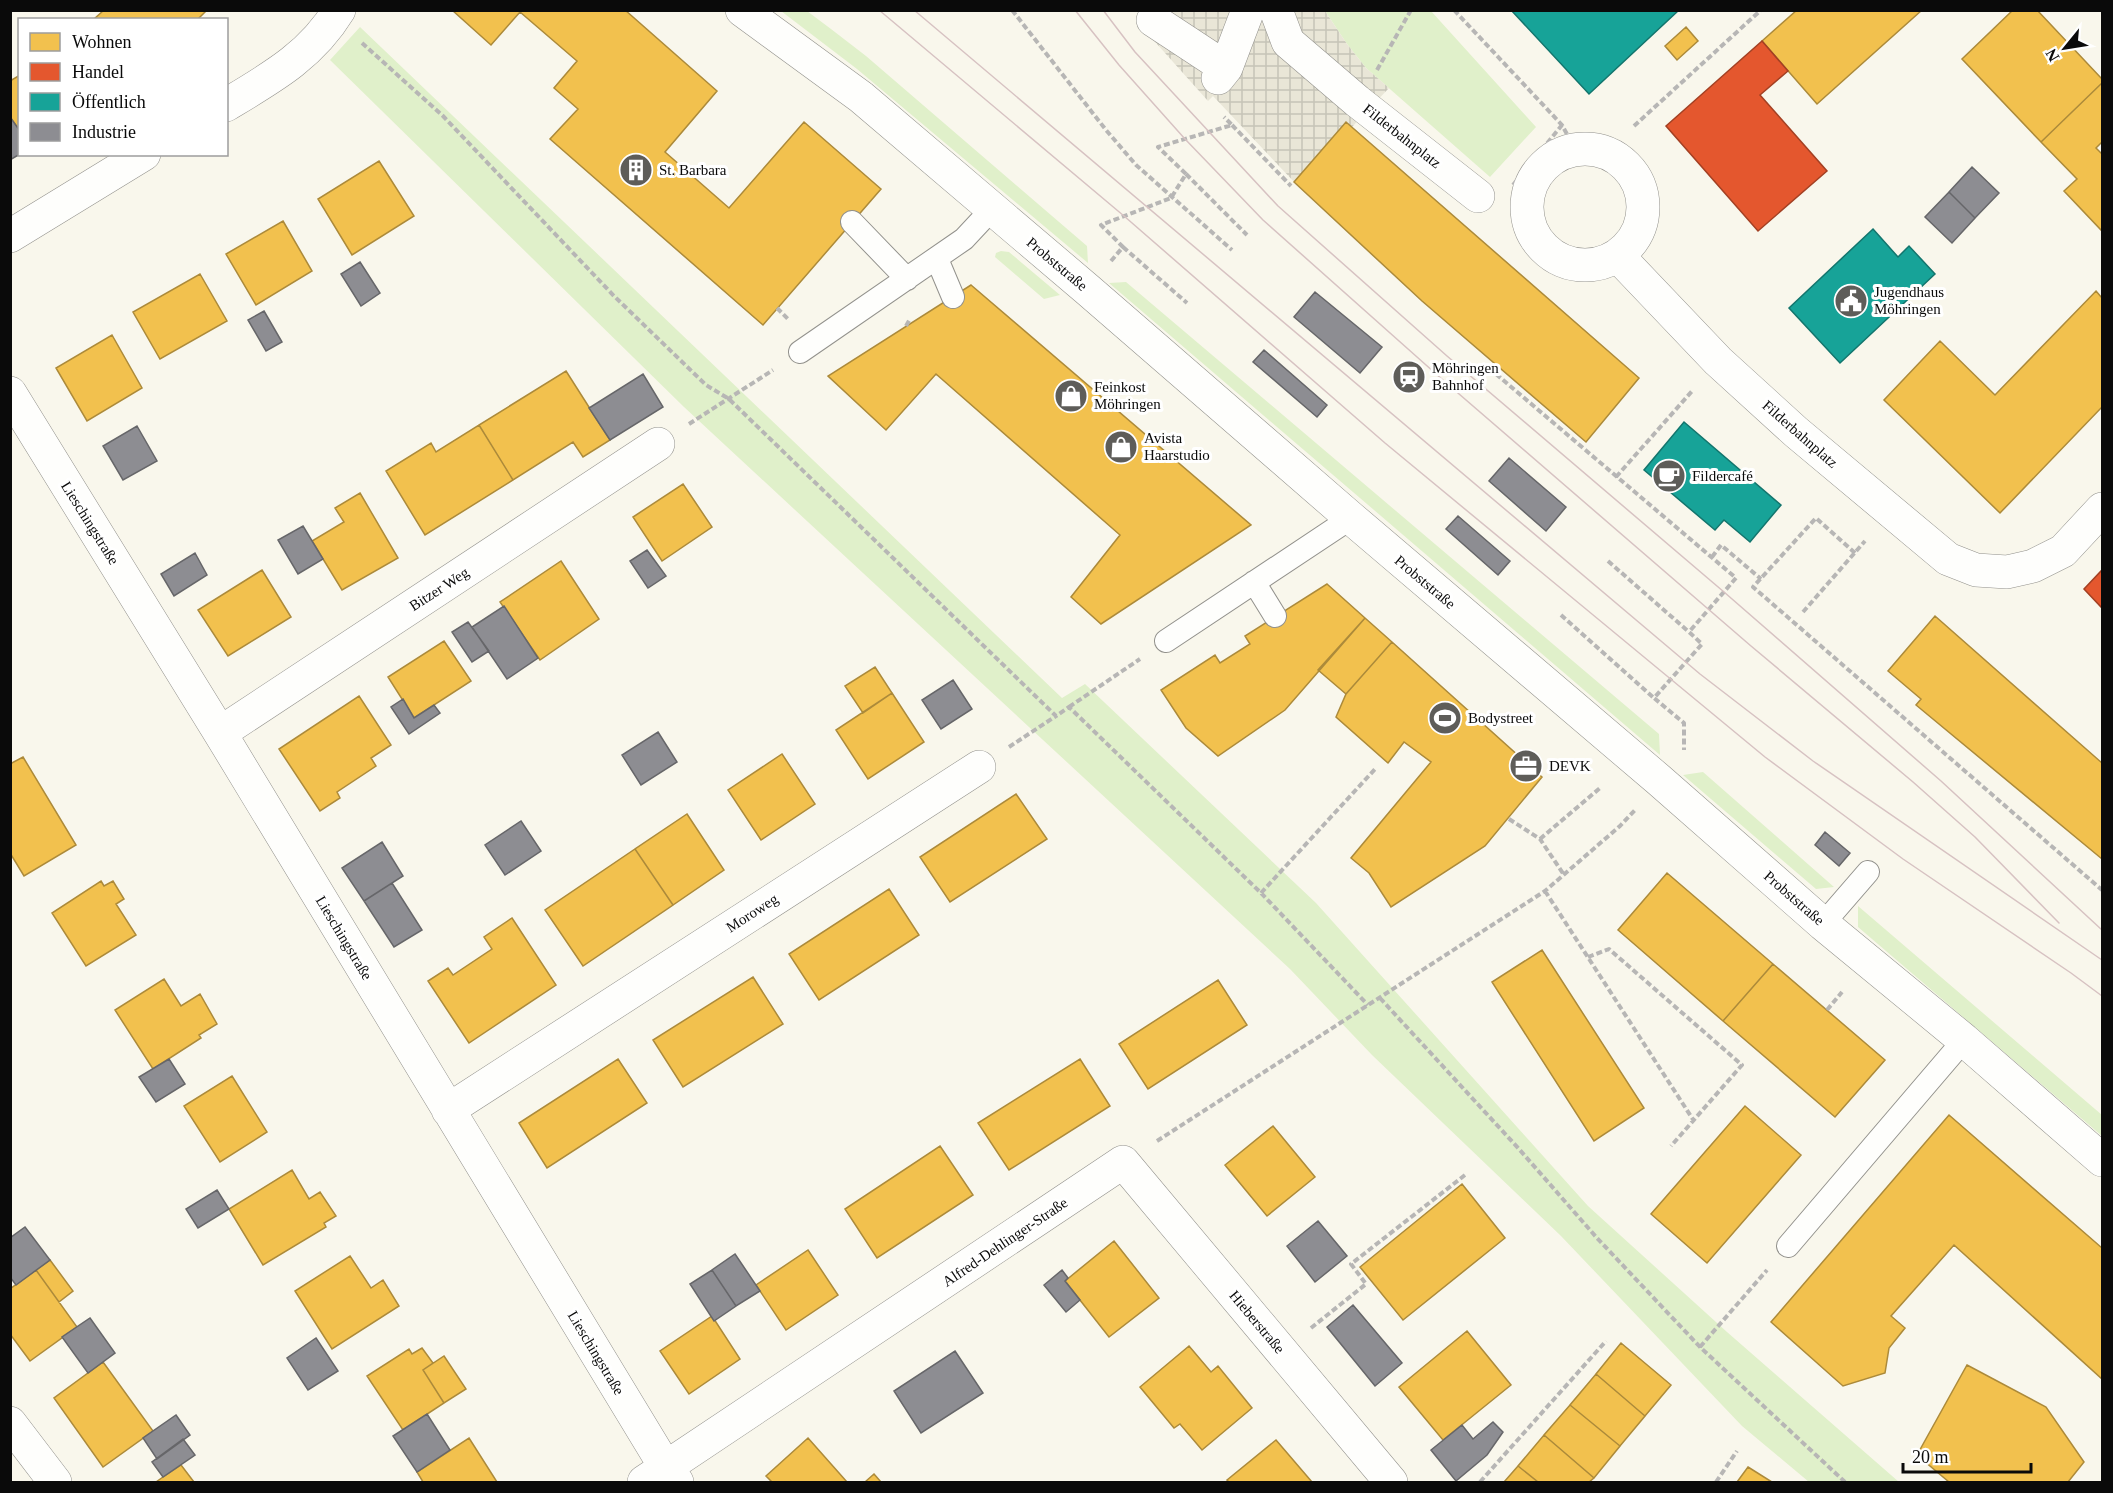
<svg xmlns="http://www.w3.org/2000/svg" width="2113" height="1493" viewBox="0 0 2113 1493" font-family="'Times New Roman',serif">
<defs>
<pattern id="plaza-grid" width="8" height="8" patternUnits="userSpaceOnUse" patternTransform="scale(1.5)"><rect width="8" height="8" fill="#e9e6d7"/><path d="M0 4h8M4 0v8" fill="none" stroke="#c6c4b7"/></pattern>
</defs>
<rect width="100%" height="100%" fill="#f9f7ec"/>
<path fill="#e0f0ca" d="M781 11H807L831 29 866 56 1087 246 1088 263 857 69Z
M1325 11H1431L1536 127 1490 177 1366 68 1347 44Z
M360 27 1062 698 1085 684 1316 903 1588 1206 1727 1332 1899 1482H1809L1742 1426 1561 1236 1372 1055 1290 969 684 407 330 60Z
M1001 251 1009 252 1060 295 1044 299 995 257 996 253Z
M1126 282 1659 734 1660 755 1109 283Z
M1703 772 1834 887 1816 889 1683 775Z
M1858 906 2102 1115V1136L1858 927Z"/>
<path fill="url(#plaza-grid)" d="M1165 11H1325L1347 44 1366 68 1389 88 1297 185 1213 96 1208 101 1148 34Z"/>
<path fill="#f2c14e" stroke="#ac8a3a" stroke-width="1.5" d="M104 10H207L197 20H93Z
M452 10H625L717 91 665 152 729 208 804 122 881 189 763 325 550 139 578 109 554 88 577 61 520 12 491 45Z
M1797 10H1922L1817 104 1762 41Z
M2013 10H2037L2102 79V83L2041 142 1962 59Z
M1686 27 1698 41 1677 60 1665 46Z
M20 75V131L10 117V81Z
M2102 83V142L2096 148 2102 154V231L2064 191 2077 179 2041 142Z
M1346 122 1639 378 1586 442 1422 301 1294 182Z
M379 161 414 216 352 255 318 199Z
M283 221 312 271 256 305 226 254Z
M200 274 227 321 160 359 133 312Z
M971 285 1251 525 1101 624 1071 597 1120 535 936 374 886 430 828 376Z
M2096 291 2102 298V407L2000 513 1884 400 1940 341 1995 395Z
M112 335 142 388 87 421 56 368Z
M566 371 610 440 583 457 573 442 513 480 479 425Z
M479 425 513 480 425 535 386 471 431 443 436 452Z
M683 484 712 527 662 561 633 517Z
M360 493 398 558 342 590 312 541 344 522 335 508Z
M561 561 599 619 540 660 500 602Z
M262 570 291 617 228 656 198 610Z
M1327 584 1365 618 1285 710 1218 756 1186 728 1161 690 1215 655 1220 663 1250 644 1245 636Z
M1935 616 2102 763V859L1916 705 1921 699 1888 671Z
M1365 618 1392 642 1346 694 1318 670Z
M444 641 471 681 414 718 388 677Z
M1392 642 1542 777 1485 846 1391 907 1369 873 1351 858 1431 762 1404 742 1388 763 1336 717 1346 694Z
M875 667 892 693 863 713 845 686Z
M892 693 924 742 868 779 836 730Z
M359 696 391 745 371 758 376 766 337 792 340 798 320 811 279 749Z
M782 754 815 804 761 840 728 790Z
M23 757 76 845 24 876 10 853V764Z
M1016 794 1047 839 950 902 920 857Z
M687 814 724 870 673 905 635 849Z
M635 849 673 905 583 966 545 910Z
M1667 873 1773 964 1723 1021 1618 930Z
M101 881 104 886 113 881 124 899 116 904 136 935 86 966 52 913Z
M889 889 919 935 819 1000 789 954Z
M512 918 556 985 469 1043 428 981 448 968 453 975 492 949 484 937Z
M1542 950 1644 1108 1594 1141 1492 982Z
M1773 964 1885 1060 1835 1117 1723 1021Z
M753 977 783 1024 683 1087 653 1040Z
M164 979 181 1006 200 994 217 1024 199 1035 201 1038 153 1069 115 1010Z
M1218 980 1247 1025 1148 1089 1119 1044Z
M618 1059 647 1103 547 1168 519 1123Z
M1080 1059 1110 1106 1009 1170 978 1123Z
M232 1076 267 1132 220 1162 184 1106Z
M1745 1106 1801 1155 1707 1263 1651 1214Z
M1949 1115 2102 1248V1379L1954 1245 1891 1316 1905 1328 1889 1348 1885 1373 1843 1386 1771 1322Z
M1273 1126 1315 1177 1267 1216 1225 1165Z
M940 1146 973 1195 877 1258 845 1209Z
M292 1170 309 1199 320 1192 336 1216 324 1223 326 1227 263 1265 229 1209Z
M1462 1184 1505 1238 1403 1320 1360 1267Z
M1114 1241 1159 1298 1109 1337 1065 1281Z
M808 1250 838 1295 786 1330 756 1285Z
M350 1256 371 1288 383 1280 399 1306 332 1349 295 1291Z
M50 1260 73 1291 59 1302 36 1270Z
M36 1270 77 1327 30 1361 10 1334V1289Z
M712 1316 740 1359 689 1394 660 1351Z
M1467 1331 1511 1385 1443 1440 1399 1387Z
M1621 1343 1671 1385 1645 1416 1596 1374Z
M1189 1346 1211 1372 1218 1366 1252 1408 1202 1450 1180 1424 1174 1428 1140 1387Z
M422 1348 433 1363 423 1370 444 1403 403 1430 367 1376 409 1349 412 1354Z
M444 1356 466 1389 444 1403 423 1370Z
M103 1362 153 1431 103 1467 54 1398Z
M1967 1365 2046 1407 2084 1462 2068 1482H1949L1917 1455Z
M1596 1374 1645 1416 1620 1446 1570 1405Z
M1570 1405 1620 1446 1594 1478 1544 1435Z
M1544 1435 1594 1478 1589 1482H1538L1518 1466Z
M469 1438 497 1482H423L417 1472Z
M808 1438 847 1482H772L766 1476Z
M1276 1440 1312 1482H1229L1227 1480Z
M181 1465 194 1482H156L163 1477Z
M1518 1466 1538 1482H1504Z
M1748 1467 1772 1482H1737Z
M874 1474 881 1482H865Z"/>
<path fill="#e4572e" stroke="#a34023" stroke-width="1.5" d="M1762 41 1788 71 1760 95 1827 171 1758 231 1666 126Z
M2102 570V608L2084 589Z"/>
<path fill="#17a398" stroke="#13756d" stroke-width="1.5" d="M1511 10H1679L1589 94Z
M1873 229 1898 257 1909 246 1935 274 1840 363 1789 308Z
M1684 422 1781 505 1750 542 1724 520 1715 530 1644 470Z"/>
<path fill="#8d8d92" stroke="#666669" stroke-width="1.5" d="M10 117 20 131V154L10 160Z
M1972 167 1999 193 1975 218 1949 192Z
M1949 192 1975 218 1952 243 1925 217Z
M360 262 380 293 361 306 341 274Z
M1315 292 1382 347 1360 373 1294 317Z
M264 311 282 342 266 351 248 320Z
M1264 350 1327 405 1317 417 1253 362Z
M643 374 663 407 610 440 589 408Z
M137 426 157 461 123 480 103 446Z
M1509 458 1566 507 1546 531 1489 481Z
M1458 516 1510 561 1498 575 1446 529Z
M303 526 323 559 298 574 278 540Z
M647 550 666 576 648 588 630 561Z
M195 553 207 575 174 596 161 574Z
M504 606 538 658 507 679 472 627Z
M468 622 489 651 472 662 452 632Z
M953 680 972 709 941 729 922 700Z
M403 699 414 718 434 705 440 713 409 734 391 707Z
M658 732 677 762 641 785 622 755Z
M521 821 541 851 505 875 485 845Z
M1825 832 1850 853 1839 866 1815 845Z
M382 842 403 876 364 901 342 868Z
M392 883 422 930 394 947 364 901Z
M169 1059 185 1084 156 1102 139 1077Z
M217 1190 229 1209 198 1228 186 1209Z
M1318 1221 1347 1256 1315 1282 1287 1246Z
M25 1227 50 1260 16 1285 10 1277V1238Z
M735 1254 760 1291 736 1306 712 1270Z
M712 1270 736 1306 714 1321 690 1284Z
M1062 1270 1068 1278 1065 1281 1080 1300 1066 1312 1044 1285Z
M1353 1305 1402 1363 1375 1386 1327 1327Z
M90 1318 115 1353 88 1373 62 1337Z
M316 1338 338 1371 308 1390 287 1358Z
M955 1351 983 1393 921 1433 894 1391Z
M427 1414 450 1450 417 1472 393 1436Z
M176 1415 190 1435 157 1459 143 1438Z
M1493 1422 1503 1432 1487 1455 1456 1481 1431 1450 1462 1425 1473 1439Z
M183 1439 195 1455 163 1477 152 1462Z"/>
<g fill="none" stroke-linecap="round" stroke-linejoin="round">
<g stroke="#92918c" stroke-width="24">
<path id="service" d="M852 222 907 279
M937 259 953 297
M800 352 964 239 992 209
M1254 582 1275 616
M1166 641 1351 518
M1823 924 1868 872
M1788 1246 1964 1040"/>
</g>
<g stroke="#92918c" stroke-width="34">
<path id="pedestrian" d="M1276 10 1288 42 1357 101 1478 196
M1153 20 1226 68
M1218 78 1226 68 1248 10"/>
</g>
<g stroke="#92918c" stroke-width="34">
<path id="minor" d="M742 10 861 97 1088 290 1351 518 1659 780 1823 924 1964 1040 2102 1160
M226 105C271 78 311 56 339 10
M1527 207a58 58 0 1 1 116 0a58 58 0 1 1-116 0Z
M10 236 144 154
M1618 256 1718 361 1796 432 1948 559 1976 570 2007 572 2033 566 2063 551 2102 509
M10 393 220 733 666 1468 677 1482
M220 733 658 444
M448 1110 979 767
M10 1423 55 1482
M644 1482 1123 1162 1391 1482"/>
</g>
<path stroke="#b7b6b5" stroke-width="4" stroke-dasharray="6 3" stroke-linecap="butt" d="M1012 10 1106 130 1136 165 1232 250
M1454 10 1562 125 1575 149
M362 43 443 116 614 296 706 385 729 399 1056 716 1069 707 1261 893 1368 1005
M1377 70 1411 10
M1232 125 1291 186
M1634 126 1761 10
M1186 174 1247 235
M1513 185 1562 125
M1514 209 1527 217
M1123 247 1187 303
M1111 261 1123 247 1101 225 1171 198 1186 174 1158 147 1232 125 1224 117
M777 308 789 320
M906 326 910 319
M1496 374 1736 578 1689 632 1702 644 1654 698 1684 723V750
M689 424 773 370
M1616 477 1693 390
M1855 553 1816 518 1753 587 2102 890
M1712 557 1721 545 1761 579
M1608 561 1689 632
M1803 612 1865 541
M1561 615 1654 698
M1069 707 1140 659
M1009 747 1056 716
M1509 819 1540 839 1564 875
M1540 839 1600 788
M1545 891 1694 1121
M1261 893 1376 768
M1588 957 1609 949 1742 1065 1671 1146
M1380 998 1519 1149 1597 1238 1700 1347 1845 1482
M1827 1010 1842 992
M1157 1141 1545 891 1620 826 1635 810
M1311 1328 1366 1284 1351 1264 1465 1175
M1700 1347 1767 1270
M1480 1482 1606 1341
M1716 1482 1737 1451"/>
<use href="#service" stroke="#fefefc" stroke-width="22"/>
<use href="#pedestrian" stroke="#fefefc" stroke-width="33"/>
<use href="#minor" stroke="#fefefc" stroke-width="33"/>
<path stroke="#d7c2c2" stroke-width="1.5" d="M879 10 1124 216 1385 443 1765 757 1903 859 2071 973 2102 996
M914 10 1700 674 1813 761 2102 960
M1075 10 1119 65 1185 139 1263 220 1444 381 1751 646 1913 782 1975 837 2059 923
M1103 10 1135 52 1278 206 1447 356 1724 592 1941 781 2102 930"/>
</g>
<defs>
<g id="building-disc" transform="scale(1.725)"><circle r="9.5" fill="#5e5d59" stroke="#fff"/><path d="M-4-6H4V6H1V3H-1V6H-4ZM-2.5-4.3h1.7v1.8h-1.7ZM.8-4.3h1.7v1.8H.8ZM-2.5-1h1.7V.8h-1.7ZM.8-1h1.7V.8H.8Z" fill="#fff"/></g>
<g id="civic-disc" transform="scale(1.725)"><circle r="9.5" fill="#5e5d59" stroke="#fff"/><path d="M-.6-6.5H3V-4.5H.6V-3L4-1V1h2V6H-6V1h2V-1L-.6-3ZM-1.2 2.5V6h2.4V2.5Z" fill="#fff"/></g>
<g id="station-disc" transform="scale(1.725)"><circle r="9.5" fill="#5e5d59" stroke="#fff"/><path d="M-3-6H3Q5-6 5-4V2Q5 4 3 4L4.5 6H3L1.5 4h-3L-3 6H-4.5L-3 4Q-5 4-5 2V-4Q-5-6-3-6ZM-3.5-4v3h7v-3ZM-3.5 1v1.5H-2V1ZM2 1v1.5H3.5V1Z" fill="#fff"/></g>
<g id="shop-disc" transform="scale(1.725)"><circle r="9.5" fill="#5e5d59" stroke="#fff"/><path d="M-5-2.5h2.3a2.7 3.5 0 0 1 5.4 0H5L5.5 6h-11ZM-1.5-2.5h3a1.5 2.3 0 0 0-3 0Z" fill="#fff"/></g>
<g id="cafe-disc" transform="scale(1.725)"><circle r="9.5" fill="#5e5d59" stroke="#fff"/><path d="M-5.5-4.5H6V0H3Q3 3.5 0 3.5H-2.5Q-5.5 3.5-5.5 0ZM3-3.2v2h1.7v-2ZM-6 4.5H4V6H-6Z" fill="#fff"/></g>
<g id="stadium-disc" transform="scale(1.725)"><circle r="9.5" fill="#5e5d59" stroke="#fff"/><path d="M0-5a6.5 5 0 1 0 0 10a6.5 5 0 1 0 0-10ZM-3.5-1.8h7v3.6h-7Z" fill="#fff"/></g>
<g id="office-disc" transform="scale(1.725)"><circle r="9.5" fill="#5e5d59" stroke="#fff"/><path d="M-6-3h4V-5.5h4V-3h4V5H-6ZM-1-4.5V-3h2v-1.5ZM-6 0V1H6V0Z" fill="#fff"/></g>
</defs>
<g fill-rule="evenodd">
<use href="#building-disc" x="636" y="170"/>
<use href="#civic-disc" x="1851" y="301"/>
<use href="#station-disc" x="1409" y="377"/>
<use href="#shop-disc" x="1071" y="396"/>
<use href="#shop-disc" x="1121" y="447"/>
<use href="#cafe-disc" x="1669" y="476"/>
<use href="#stadium-disc" x="1445" y="718"/>
<use href="#office-disc" x="1526" y="766"/>
</g>
<g text-anchor="middle" stroke-width="6" stroke-linejoin="round" paint-order="stroke">
<g font-size="15" fill="#0a0a0a" stroke="#fff">
<text transform="translate(1402 136) rotate(38)" y="5">Filderbahnplatz</text>
<text transform="translate(1057 264) rotate(40)" y="5">Probststraße</text>
<text transform="translate(1800 434) rotate(41)" y="5">Filderbahnplatz</text>
<text transform="translate(90 523) rotate(58)" y="5">Lieschingstraße</text>
<text transform="translate(1425 582) rotate(40)" y="5">Probststraße</text>
<text transform="translate(439 589) rotate(-33)" y="5">Bitzer Weg</text>
<text transform="translate(1794 898) rotate(41)" y="5">Probststraße</text>
<text transform="translate(752 913) rotate(-33)" y="5">Moroweg</text>
<text transform="translate(344 938) rotate(59)" y="5">Lieschingstraße</text>
<text transform="translate(1005 1242) rotate(-34)" y="5">Alfred-Dehlinger-Straße</text>
<text transform="translate(1257 1322) rotate(50)" y="5">Hieberstraße</text>
<text transform="translate(596 1353) rotate(59)" y="5">Lieschingstraße</text>
</g>
<g font-size="15" fill="#0a0a0a" stroke="#fff" text-anchor="start">
<text x="659" y="175">St. Barbara</text>
<text x="1874" y="297">Jugendhaus<tspan x="1874" dy="17">Möhringen</tspan></text>
<text x="1432" y="373">Möhringen<tspan x="1432" dy="17">Bahnhof</tspan></text>
<text x="1094" y="392">Feinkost<tspan x="1094" dy="17">Möhringen</tspan></text>
<text x="1144" y="443">Avista<tspan x="1144" dy="17">Haarstudio</tspan></text>
<text x="1692" y="481">Fildercafé</text>
<text x="1468" y="723">Bodystreet</text>
<text x="1549" y="771">DEVK</text>
</g>
</g>
<rect width="2113" height="1493" fill="none" stroke="#0a0a0a" stroke-width="24"/>
<rect x="18" y="18" width="210" height="138" fill="#ffffff" stroke="#9d9d9d" stroke-width="1.5"/>
<rect x="30" y="33" width="30" height="18" fill="#f2c14e" stroke="#9d9d9d" stroke-width="1.5"/>
<text x="72" y="48" font-size="18" fill="#0a0a0a">Wohnen</text>
<rect x="30" y="63" width="30" height="18" fill="#e4572e" stroke="#9d9d9d" stroke-width="1.5"/>
<text x="72" y="78" font-size="18" fill="#0a0a0a">Handel</text>
<rect x="30" y="93" width="30" height="18" fill="#17a398" stroke="#9d9d9d" stroke-width="1.5"/>
<text x="72" y="108" font-size="18" fill="#0a0a0a">Öffentlich</text>
<rect x="30" y="123" width="30" height="18" fill="#8d8d92" stroke="#9d9d9d" stroke-width="1.5"/>
<text x="72" y="138" font-size="18" fill="#0a0a0a">Industrie</text>
<g transform="translate(2065 48) rotate(240)" stroke="#ffffff" stroke-width="4.5" paint-order="stroke">
<path d="M0-4.5L10 22L0 15L-10 22Z" fill="#0a0a0a"/>
<text y="-9" font-size="16" font-weight="bold" text-anchor="middle" fill="#0a0a0a">N</text>
</g>
<path d="M1903 1463v9h128v-9" fill="none" stroke="#0a0a0a" stroke-width="3"/>
<text x="1912" y="1463" font-size="18" fill="#0a0a0a" stroke="#ffffff" stroke-width="4.5" paint-order="stroke">20 m</text>
</svg>
